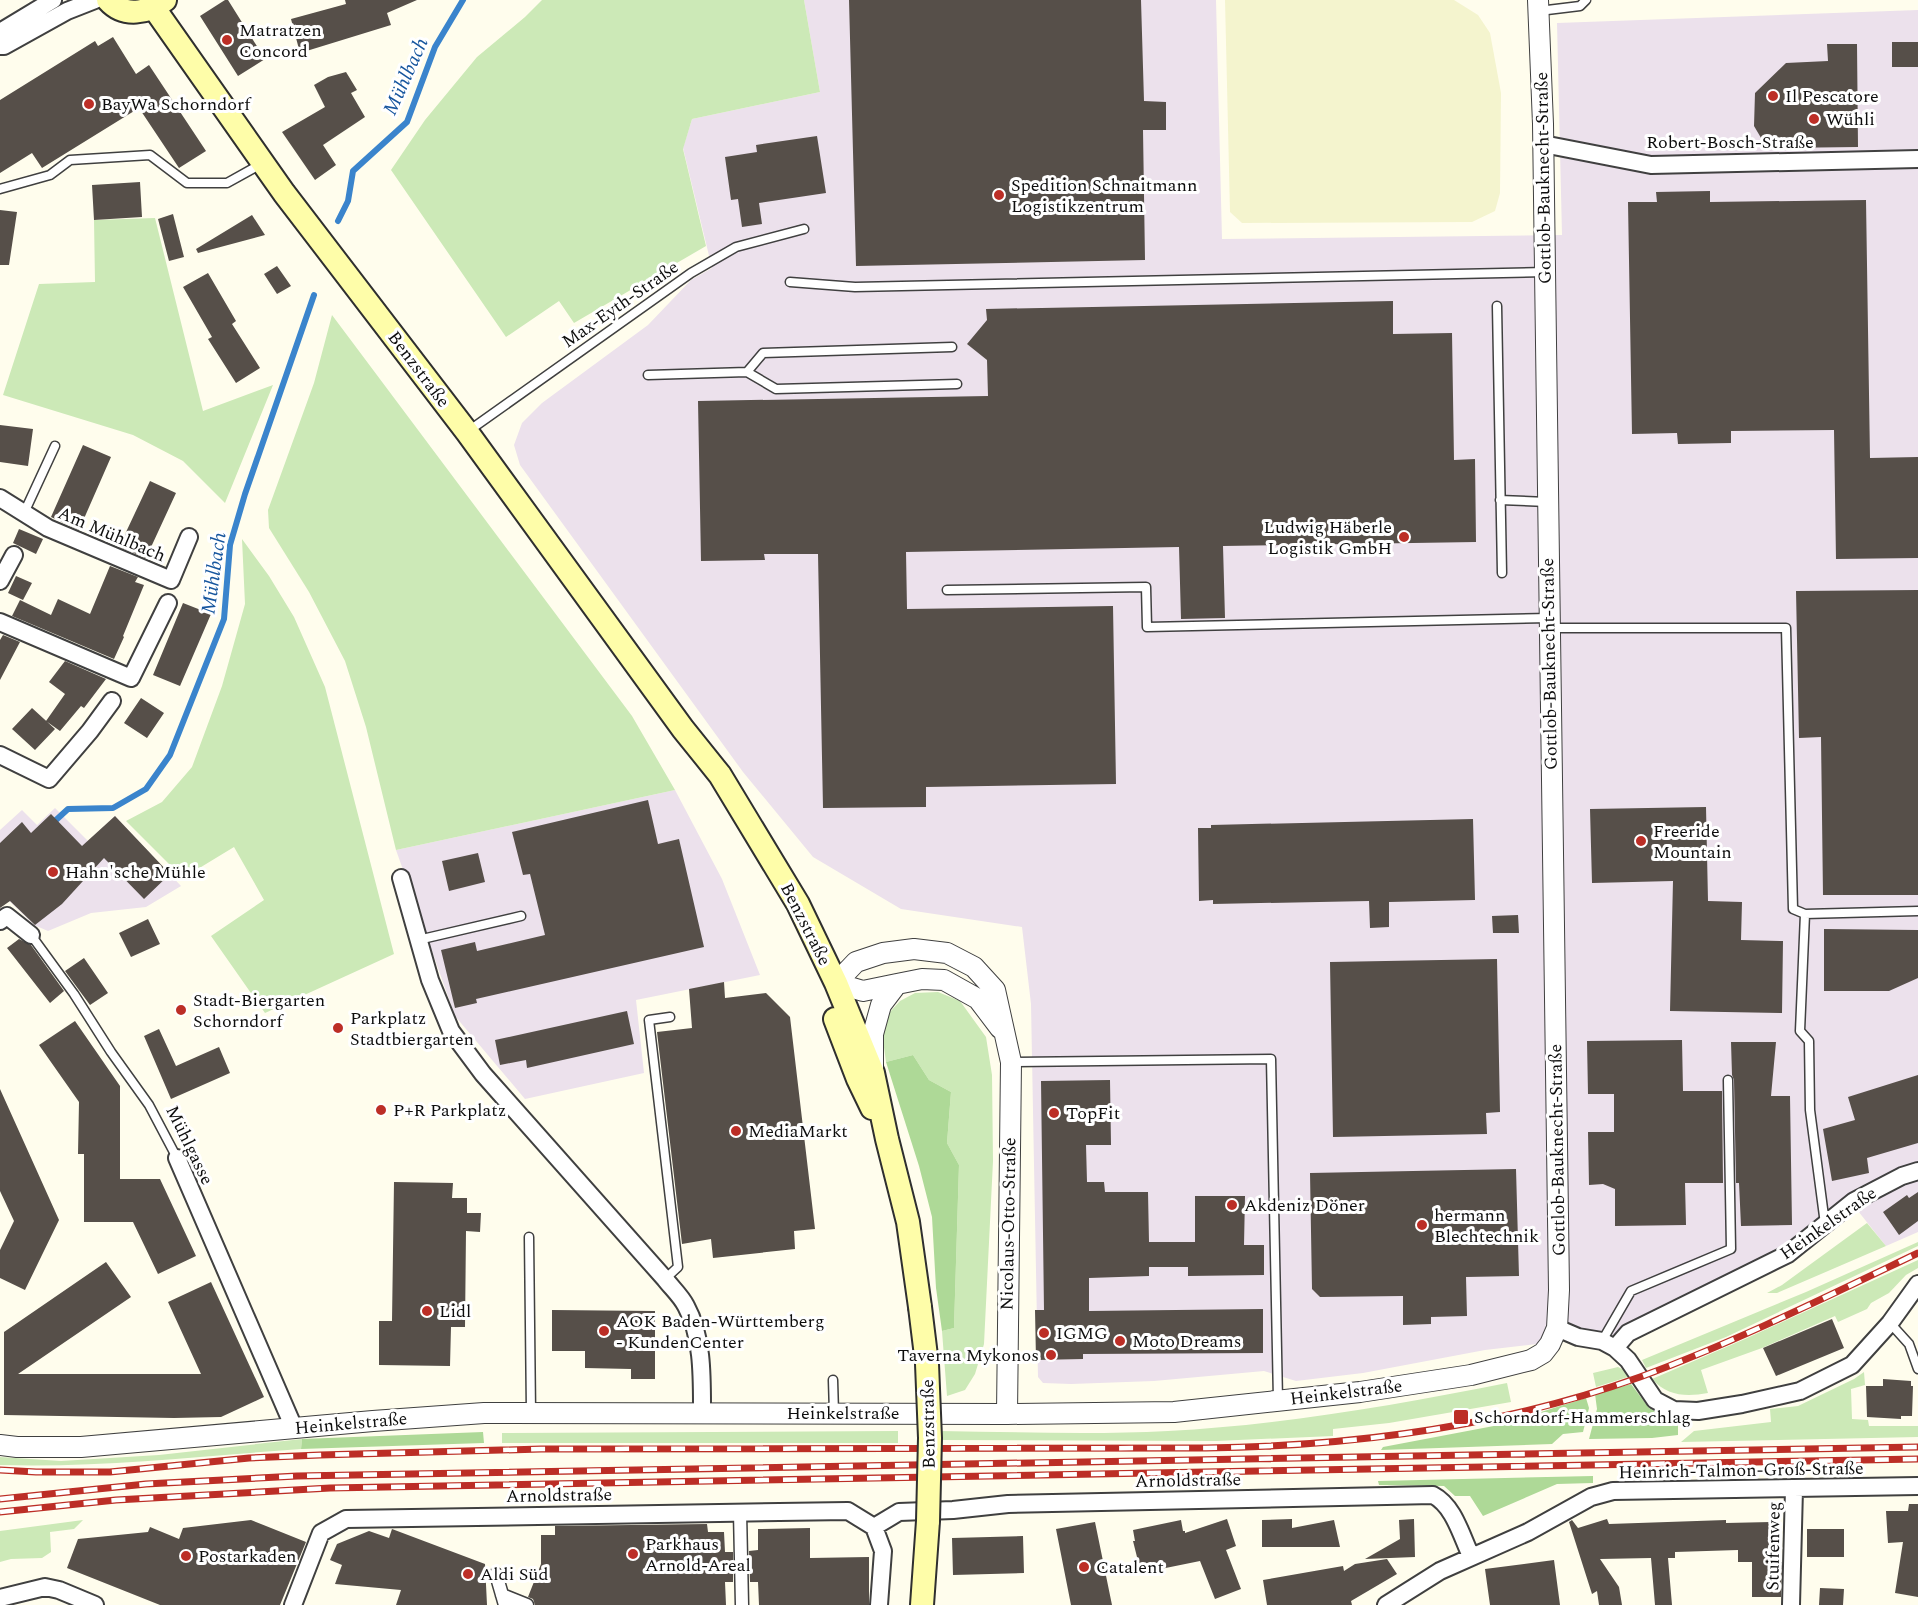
<svg xmlns="http://www.w3.org/2000/svg" width="1918" height="1605" viewBox="0 0 1918 1605" font-family="Spectral,serif">
<rect width="100%" height="100%" fill="#fffded"/>
<path fill="#ece1ec" d="M804 0H1216L1222 239 1562 235 1557 23 1918 10V1232L1886 1246 1858 1211 1792 1263 1650 1331 1485 1350 1363 1373 1296 1381 1264 1371 1154 1381 1071 1384 1043 1383 1038 1377 1031 1004 1022 927 901 909 813 857 743 772 520 465 514 445 522 423 542 403 648 325 691 280 712 268 683 148 692 119 820 92Z
M675 790 722 879 760 975 636 1000 644 1073 525 1099 455 1016 396 850Z
M55 808 88 841 115 816 181 886 146 907 91 913 48 931 34 925 2 894 0 888V830L22 810 37 825Z"/>
<path fill="#f4f4ce" d="M1225 0H1454L1478 15 1490 33 1501 93 1500 193 1495 211 1472 222 1242 223 1230 212Z"/>
<path fill="#cce9b7" d="M542 0H804L820 92 692 119 683 149 706 246 574 323 559 301 506 337 391 170 425 120 477 57 525 17Z
M155 218 203 411 273 385 225 503 183 461 133 435 3 395 39 284 95 282 94 220Z
M332 315 632 716 675 790 396 850 366 727 345 661 309 592 269 528 268 510 314 383Z
M242 539 269 576 294 617 325 687 394 954 265 1013 211 936 264 900 234 847 183 878 126 821 162 802 192 767 222 686 245 604Z
M938 992 960 1001 986 1037 992 1075 993 1161 984 1344 975 1374 965 1390 947 1396 942 1331 954 1328 959 1165 947 1143 951 1092 929 1080 913 1055 886 1062 882 1033 889 1013 900 1001 915 993Z
M1867 1223 1886 1246 1777 1293H1767L1782 1285Z
M1918 1242V1246L1726 1337 1646 1368 1642 1360 1806 1292Z
M1918 1260V1268L1906 1275 1889 1293 1871 1303 1867 1309 1838 1322 1835 1316 1762 1348 1701 1370 1708 1393C1686 1397 1667 1396 1652 1379L1745 1339Z
M1618 1367 1624 1370 1628 1377 1596 1387 1593 1373Z
M1864 1372 1865 1385 1851 1389 1852 1419 1868 1420 1869 1426H1918V1437L1681 1442 1694 1431 1771 1422 1770 1409 1798 1406 1854 1379Z
M1507 1383 1511 1402 1389 1423 1333 1429V1436L1216 1441 940 1440V1431C1016 1432 1093 1435 1168 1431 1282 1425 1396 1405 1507 1383Z
M898 1431V1443H502V1433Z
M302 1439 301 1449C201 1456 101 1468 0 1465V1457L61 1461 159 1455Z
M83 1520 74 1529 50 1532 51 1552 42 1558 11 1559 0 1562V1531Z"/>
<path fill="#aed997" d="M913 1055 929 1080 951 1092 947 1143 959 1165 954 1328 942 1331 936 1288 932 1217 919 1166 886 1062Z
M1631 1384 1649 1408 1678 1423V1435L1652 1438 1589 1439 1597 1409 1595 1394Z
M1586 1398 1589 1408 1583 1432 1563 1434 1552 1444 1381 1450 1383 1447 1499 1425Z
M483 1432 484 1443 301 1449 302 1439Z
M1593 1476V1483L1557 1484 1483 1516 1470 1496H1455L1444 1486 1379 1485 1378 1481Z"/>
<g fill="none" stroke-linecap="round" stroke-linejoin="round">
<path stroke="#3a84cc" stroke-width="6" d="M338 221 348 201 353 171 407 122 435 47 463 0
M56 820 68 809 113 808 146 789 170 755 224 619 230 545 245 494 314 295"/>
</g>
<path fill="#564f49" d="M225 0H228L265 59 238 76 200 16Z
M345 0H417L387 13 391 25 300 53 291 19 346 4Z
M849 0H1141L1144 101 1166 102V130H1143L1145 260 856 266Z
M113 37 136 74 149 65 206 151 179 168 139 108 42 168 32 153 0 173V100L95 41 98 46Z
M1892 42H1918V67H1892Z
M1827 44H1857L1858 147 1767 148 1754 126 1755 93 1786 63 1828 61Z
M346 72 357 90 351 93 365 117 323 145 336 165 315 180 282 132 325 107 314 85 328 77Z
M817 136 826 193 759 203 762 224 742 227 738 199 731 200 725 157 757 152 756 145Z
M140 182 142 217 94 220 92 185Z
M1710 191V202L1866 200 1870 458 1918 457V558L1836 559 1834 430 1731 431V443L1678 444 1677 433 1632 434 1628 202H1657L1656 192Z
M0 210 17 212 9 265H0Z
M173 214 184 257 169 261 158 219Z
M252 215 265 235 198 253 196 249Z
M277 266 291 286 277 294 264 274Z
M208 273 236 321 232 324 260 368 236 383 208 339 212 337 183 287Z
M1393 301V334L1452 333 1454 460 1475 459 1476 542 1223 546 1225 618 1181 619 1179 547 906 552 907 609 1113 606 1116 784 926 787V807L823 808 818 554H764L765 560 701 561 698 401 988 396 987 360 967 344 987 320 986 309Z
M0 425 33 429 28 466 0 462Z
M83 445 111 457 79 530 51 517Z
M150 481 176 493 146 558 119 547Z
M19 529 43 539 36 554 13 543Z
M110 566 138 577 135 582 144 585 123 636 124 637 114 659 12 616 20 600 51 615 58 599 90 614Z
M16 576 32 583 23 600 8 593Z
M1918 590V895H1823L1821 737 1799 738 1796 591Z
M183 603 211 614 180 686 153 675Z
M3 635 20 642 0 680V640Z
M65 661 106 679 84 708 81 706 60 731 46 721 65 694 49 682Z
M141 698 164 713 147 738 124 723Z
M32 708 55 729 35 750 12 729Z
M648 800 658 844 679 839 704 947 476 999 477 1003 455 1008 441 950 475 942 477 951 545 935 530 874 523 875 512 832Z
M1706 807 1708 901 1742 902 1741 940 1783 941 1782 1013 1670 1011 1673 881 1592 883 1590 809Z
M51 814 82 846 115 816 170 874 144 899 104 858 62 904 35 925 10 901 0 908V843L22 822 31 833Z
M1473 819 1475 900 1389 902V927L1370 928 1369 901 1213 904V900L1199 901 1198 828H1211V825Z
M478 853 485 882 449 891 442 861Z
M1518 915 1519 933H1493L1492 916Z
M148 919 160 944 131 957 119 933Z
M1824 929 1918 930V978L1889 991H1824Z
M19 939 31 945 64 991 50 1003 7 948Z
M84 958 108 993 90 1005 65 971Z
M1497 959 1500 1112 1486 1113 1487 1134 1333 1137 1330 962Z
M724 982 725 998 766 993 790 1017 815 1229 794 1231 795 1249 713 1258 711 1239 682 1244 657 1032 692 1028 689 989Z
M627 1011 634 1044 527 1068 526 1060 500 1065 495 1040Z
M75 1021 120 1086V1179H160L196 1256 158 1274 133 1222H84V1154H78L79 1102 39 1045Z
M159 1029 176 1066 219 1047 230 1073 171 1099 144 1036Z
M1682 1040 1683 1091H1722L1723 1183H1685L1686 1225 1615 1226V1189L1603 1184 1589 1185 1588 1132H1614V1094H1588L1587 1041Z
M1731 1042H1776L1771 1096H1790L1792 1225 1741 1226 1739 1183H1736L1734 1080 1732 1075Z
M1918 1075V1143L1867 1158 1869 1173 1832 1181 1823 1129 1855 1120 1848 1097Z
M1110 1080 1111 1145H1086L1087 1182H1104L1105 1192H1148L1149 1242H1195V1196H1245L1244 1245H1264V1275L1188 1276V1267H1149V1276L1089 1278V1311L1263 1309V1353L1083 1354V1359L1036 1360 1035 1310H1044L1041 1081Z
M0 1089 59 1220 25 1290 0 1278V1250L14 1221 0 1191Z
M1516 1169 1519 1276 1466 1277 1467 1316 1431 1317V1324L1403 1325V1296L1320 1297 1312 1289 1310 1173Z
M394 1182 453 1183 452 1198H467V1213H481L480 1232 466 1231 465 1327H451L450 1366 379 1365V1321H392Z
M1918 1192V1221L1899 1235 1883 1212 1907 1195 1909 1198Z
M106 1262 131 1297 18 1374H201L168 1302 211 1282 264 1397 221 1417 174 1418 4 1415V1332Z
M552 1310 655 1311V1379H631V1369L585 1368V1351H552Z
M1832 1319 1844 1348 1776 1376 1763 1348Z
M1883 1379 1911 1381V1386H1913L1912 1416H1901V1419L1867 1417 1866 1386H1883Z
M1909 1504H1918V1597L1895 1593 1903 1542 1888 1543 1886 1511H1908Z
M1227 1519 1236 1546 1226 1550 1241 1589 1215 1599 1200 1561 1141 1573 1133 1541H1135L1133 1530 1181 1520 1183 1531H1185V1533Z
M1292 1519V1528L1334 1520 1340 1547H1262V1520Z
M1414 1519 1415 1557 1365 1559 1400 1539 1399 1520Z
M1607 1519 1609 1524 1726 1520V1523L1771 1522 1772 1562H1782L1781 1597H1752V1562H1738V1550L1675 1552V1558H1668L1672 1605H1655L1651 1558 1600 1559 1619 1587 1622 1605H1599L1597 1591 1592 1594 1569 1522 1572 1520 1578 1528Z
M251 1520 306 1542 280 1605H160L67 1568 78 1539 148 1532 150 1527 179 1539 183 1528Z
M1095 1522 1112 1605H1071L1056 1529Z
M707 1524 708 1532H724L725 1552H733V1582H725L726 1605H535L533 1599 528 1597 541 1564V1535H555V1526Z
M810 1528V1558L869 1557V1605H759L758 1582H750L749 1551 758 1550V1529Z
M392 1529 485 1564 487 1605H396L401 1590 335 1584 342 1565 330 1560 337 1544 369 1531 389 1538Z
M1807 1529H1844V1557H1807Z
M1023 1536 1024 1573 953 1575 952 1538Z
M1387 1559 1397 1574 1351 1601 1352 1605H1267L1263 1580 1343 1566 1344 1571 1355 1564Z
M1554 1560 1560 1605H1490L1485 1569Z
M1820 1588 1844 1589 1843 1605H1819Z"/>
<g fill="none" stroke-linecap="round" stroke-linejoin="round">
<g stroke="#404040" stroke-width="11">
<path id="service" d="M1539 11 1580 6 1586 0
M0 189 50 175 70 160 150 155 187 183H227L263 163
M790 282 855 287 1545 272
M1497 306 1502 573
M747 372 776 389 957 384
M648 375 747 372 763 353 952 347
M467 432 691 273 736 247 804 229
M1500 500 1547 502
M24 513 55 446
M947 590 1146 587 1147 627 1549 618
M1549 628H1786L1793 909 1805 914 1800 1031 1809 1041 1810 1110 1825 1224
M1805 914 1918 911
M31 935 74 994 111 1052 149 1105 177 1158
M418 940 521 916
M1011 1062 1271 1059 1278 1400
M529 1237 531 1412
M665 1279 678 1267 649 1020 670 1017
M1890 1323 1909 1344 1918 1369
M1602 1341 1631 1291 1731 1249 1728 1080
M833 1380 834 1413"/>
</g>
<g stroke="#404040" stroke-width="15">
<path id="pedestrian" d="M740 1512 742 1605
M496 1574 505 1605
M502 1595 527 1605"/>
</g>
<g stroke="#404040" stroke-width="20">
<path id="minor" d="M0 32 53 0
M0 46H4L67 11 95 0
M1543 144 1651 165 1918 159
M0 498 48 528 171 580 189 537
M0 581 14 555
M0 622 131 678 168 603
M0 755 49 779 90 731 112 701
M401 878 430 980 451 1031 483 1074 665 1279C672 1288 681 1296 686 1306 703 1337 702 1378 702 1413
M0 921 7 916 31 935
M177 1158 294 1428
M1557 1328 1578 1337 1602 1341 1615 1348 1628 1360 1655 1400 1674 1410 1698 1411 1742 1404 1800 1391 1852 1365 1890 1323 1918 1284
M1615 1348 1628 1333 1788 1254 1854 1201 1902 1176 1918 1171
M874 1527 899 1512 953 1510 1008 1504 1433 1495C1454 1506 1461 1535 1471 1556
M0 1598 45 1587 59 1590 95 1605
M293 1605 321 1533 346 1519 848 1511 874 1527 883 1551 879 1605
M1386 1605 1440 1571 1528 1532 1591 1497 1613 1491 1918 1486
M1791 1605 1794 1489"/>
</g>
<g stroke="#404040" stroke-width="22">
<path id="tertiary" d="M897 984 863 991 836 983 856 962 883 953 914 949 947 953 974 967 995 990 1011 1062 1007 1414
M873 1071V1034L881 1005 897 984 922 979 944 980 978 999 1000 1028
M0 1445 17 1447H81L373 1421 484 1413 1007 1414 1174 1412 1360 1392 1471 1375 1531 1360 1543 1353 1550 1344 1557 1328 1559 1290 1543 124 1538 0"/>
</g>
<g stroke="#2f2f2f" stroke-width="26">
<path id="secondary" d="M108 0C124 18 148 13 165 0
M154 8 284 193 467 432 683 729 720 775 798 904 836 983 873 1073 887 1139 908 1222 920 1307
M835 1019 858 1079 872 1108
M922 1605 928 1521"/>
</g>
<use href="#service" stroke="#fff" stroke-width="8"/>
<use href="#pedestrian" stroke="#fff" stroke-width="12"/>
<use href="#minor" stroke="#fff" stroke-width="16"/>
<use href="#tertiary" stroke="#fff" stroke-width="20"/>
<use href="#secondary" stroke="#fefda9" stroke-width="22"/>
<g stroke="#bc2e26" stroke-width="7">
<path id="rail" d="M0 1470 36 1472H110L249 1458 320 1455 541 1449 1206 1448C1353 1446 1501 1427 1640 1377 1735 1342 1826 1297 1918 1253
M0 1499 146 1484 297 1476 1918 1447
M0 1512 116 1500 330 1488 1918 1459"/>
</g>
<use href="#rail" stroke="#fff" stroke-width="4.5" stroke-dasharray="14" stroke-linecap="butt"/>
<g stroke="#2f2f2f" stroke-width="26" stroke-linecap="butt">
<path id="secondary-bridge" d="M920 1307 927 1364 930 1438 928 1521"/>
</g>
<use href="#secondary-bridge" stroke="#fefda9" stroke-width="22"/>
</g>
<g fill="#bc2e26" stroke="#fff" stroke-width="2">
<circle cx="227" cy="40" r="6"/>
<circle cx="1773" cy="96" r="6"/>
<circle cx="89" cy="104" r="6"/>
<circle cx="1814" cy="119" r="6"/>
<circle cx="999" cy="195" r="6"/>
<circle cx="1404" cy="537" r="6"/>
<circle cx="1641" cy="841" r="6"/>
<circle cx="53" cy="872" r="6"/>
<circle cx="181" cy="1010" r="6"/>
<circle cx="338" cy="1028" r="6"/>
<circle cx="381" cy="1110" r="6"/>
<circle cx="1054" cy="1113" r="6"/>
<circle cx="736" cy="1131" r="6"/>
<circle cx="1232" cy="1205" r="6"/>
<circle cx="1422" cy="1225" r="6"/>
<circle cx="427" cy="1311" r="6"/>
<circle cx="604" cy="1331" r="6"/>
<circle cx="1044" cy="1333" r="6"/>
<circle cx="1120" cy="1341" r="6"/>
<circle cx="1051" cy="1355" r="6"/>
<rect x="1453" y="1409" width="16" height="16" rx="3"/>
<circle cx="633" cy="1554" r="6"/>
<circle cx="186" cy="1556" r="6"/>
<circle cx="1084" cy="1567" r="6"/>
<circle cx="468" cy="1574" r="6"/>
</g>
<g text-anchor="middle" stroke-width="6" stroke-linejoin="round" paint-order="stroke">
<g font-size="18" fill="#0d0d0d" stroke="#fff" text-anchor="start">
<text x="239" y="36">Matratzen<tspan x="239" dy="21">Concord</tspan></text>
<text x="1785" y="102">Il Pescatore</text>
<text x="101" y="110">BayWa Schorndorf</text>
<text x="1826" y="125">Wühli</text>
<text x="1011" y="191">Spedition Schnaitmann<tspan x="1011" dy="21">Logistikzentrum</tspan></text>
<text x="1392" y="533" text-anchor="end">Ludwig Häberle<tspan x="1392" dy="21">Logistik GmbH</tspan></text>
<text x="1653" y="837">Freeride<tspan x="1653" dy="21">Mountain</tspan></text>
<text x="65" y="878">Hahn'sche Mühle</text>
<text x="193" y="1006">Stadt-Biergarten<tspan x="193" dy="21">Schorndorf</tspan></text>
<text x="350" y="1024">Parkplatz<tspan x="350" dy="21">Stadtbiergarten</tspan></text>
<text x="393" y="1116">P+R Parkplatz</text>
<text x="1066" y="1119">TopFit</text>
<text x="748" y="1137">MediaMarkt</text>
<text x="1244" y="1211">Akdeniz Döner</text>
<text x="1434" y="1221">hermann<tspan x="1434" dy="21">Blechtechnik</tspan></text>
<text x="439" y="1317">Lidl</text>
<text x="616" y="1327">AOK Baden-Württemberg<tspan x="616" dy="21">- KundenCenter</tspan></text>
<text x="1056" y="1339">IGMG</text>
<text x="1132" y="1347">Moto Dreams</text>
<text x="1039" y="1361" text-anchor="end">Taverna Mykonos</text>
<text x="1474" y="1423">Schorndorf-Hammerschlag</text>
<text x="645" y="1550">Parkhaus<tspan x="645" dy="21">Arnold-Areal</tspan></text>
<text x="198" y="1562">Postarkaden</text>
<text x="1096" y="1573">Catalent</text>
<text x="480" y="1580">Aldi Süd</text>
</g>
<g font-size="18" fill="#0d0d0d" stroke="#fff">
<text x="1730" y="148">Robert-Bosch-Straße</text>
<text transform="translate(1543 178) rotate(-91)" y="6">Gottlob-Bauknecht-Straße</text>
<text transform="translate(620 304) rotate(-35)" y="6">Max-Eyth-Straße</text>
<text transform="translate(419 369) rotate(53)" y="6">Benzstraße</text>
<text transform="translate(112 534) rotate(23)" y="6">Am Mühlbach</text>
<text transform="translate(1549 664) rotate(-91)" y="6">Gottlob-Bauknecht-Straße</text>
<text transform="translate(806 924) rotate(63)" y="6">Benzstraße</text>
<text transform="translate(190 1145) rotate(64)" y="6">Mühlgasse</text>
<text transform="translate(1557 1150) rotate(-91)" y="6">Gottlob-Bauknecht-Straße</text>
<text transform="translate(1828 1223) rotate(-35)" y="6">Heinkelstraße</text>
<text transform="translate(1008 1224) rotate(-89)" y="6">Nicolaus-Otto-Straße</text>
<text transform="translate(1346 1392) rotate(-7)" y="6">Heinkelstraße</text>
<text x="843" y="1419">Heinkelstraße</text>
<text transform="translate(351 1423) rotate(-5)" y="6">Heinkelstraße</text>
<text transform="translate(928 1424) rotate(-91)" y="6">Benzstraße</text>
<text transform="translate(1741 1470) rotate(-1)" y="6">Heinrich-Talmon-Groß-Straße</text>
<text transform="translate(1188 1480) rotate(-1)" y="6">Arnoldstraße</text>
<text transform="translate(559 1495) rotate(-1)" y="6">Arnoldstraße</text>
<text transform="translate(1773 1546) rotate(-89)" y="6">Stuifenweg</text>
</g>
<g font-size="20" font-style="italic" fill="#17569e" stroke="#fff">
<text transform="translate(405 76) rotate(-66)" y="7">Mühlbach</text>
<text transform="translate(213 573) rotate(-82)" y="7">Mühlbach</text>
</g>
</g>
</svg>
